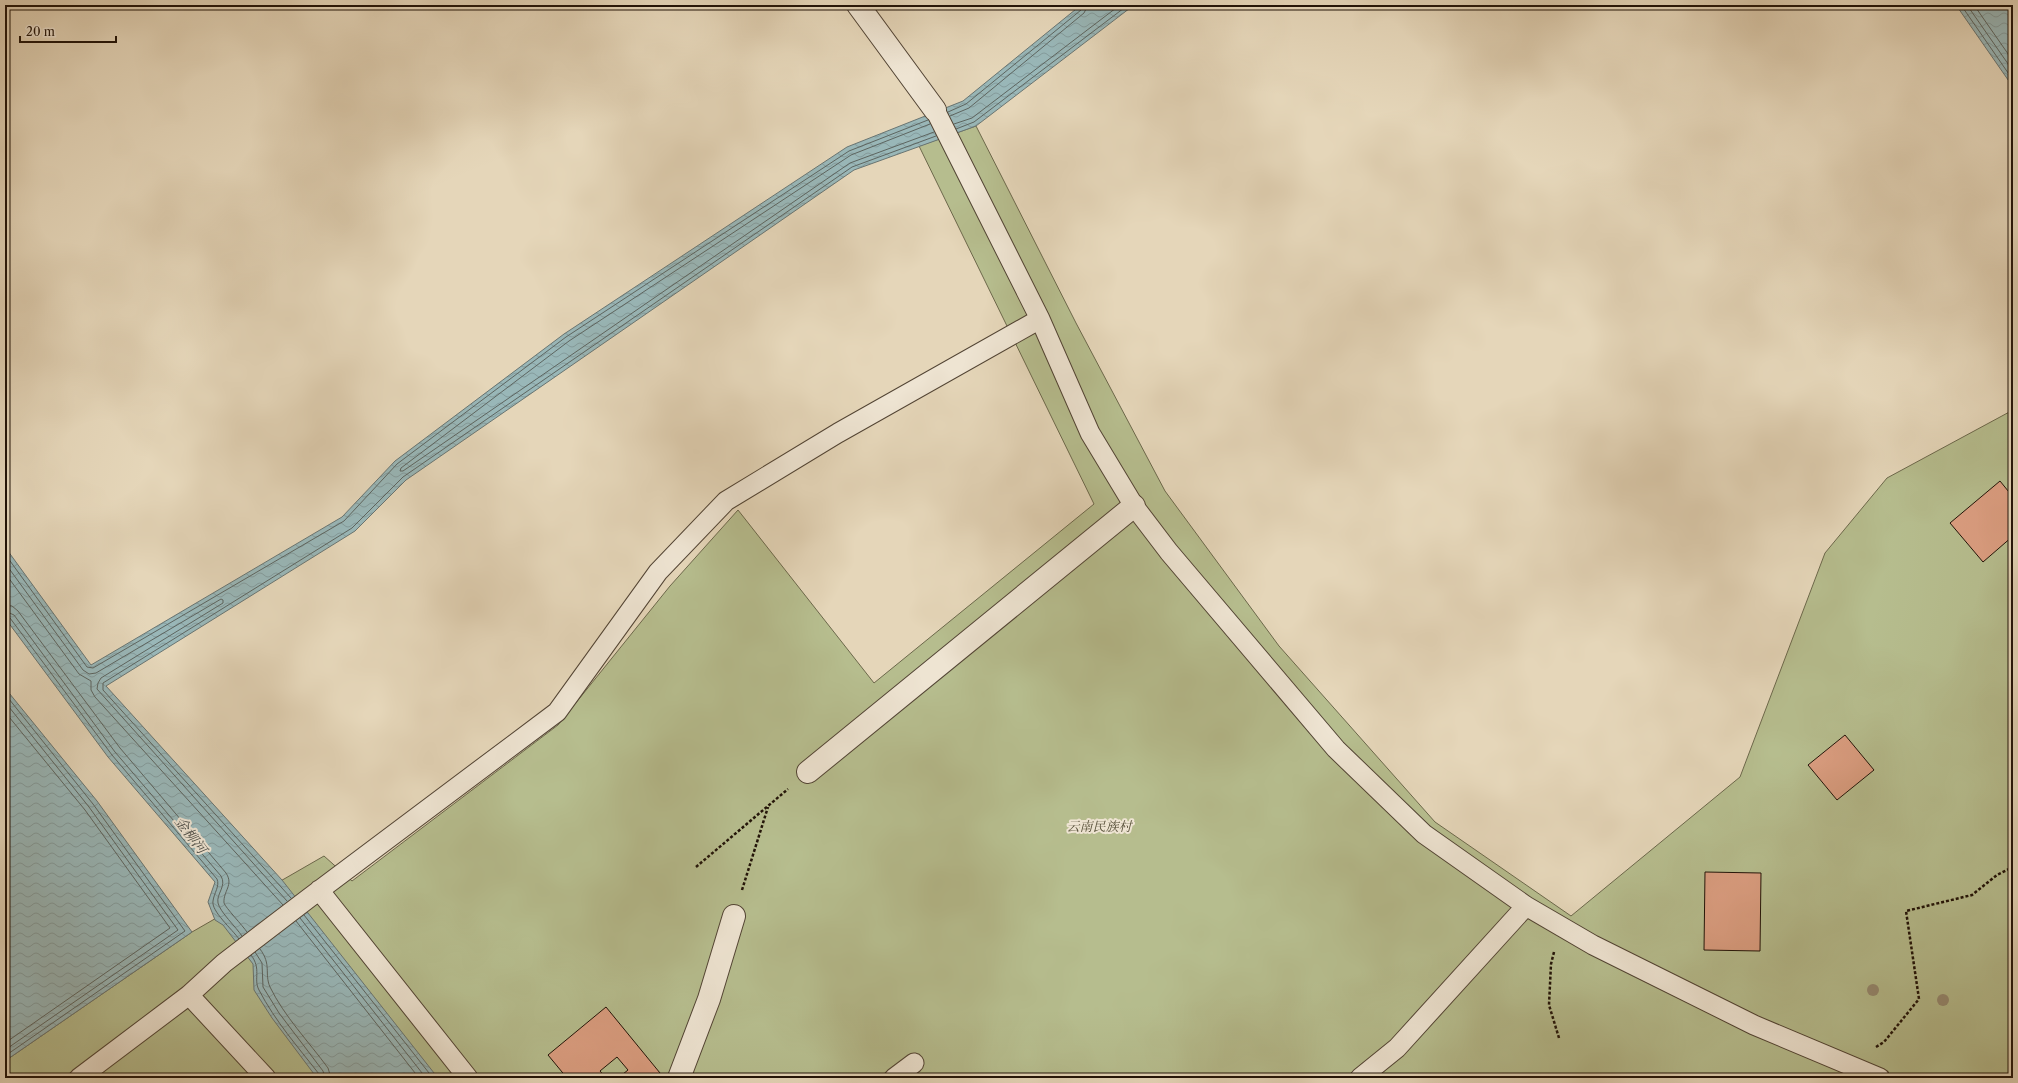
<svg xmlns="http://www.w3.org/2000/svg" width="2018" height="1083" viewBox="0 0 2018 1083" font-family="'Libre Caslon Text','Noto Serif SC',serif">
<defs>
<pattern id="water-waves" width="16" height="10" patternUnits="userSpaceOnUse"><rect width="16" height="10" fill="#99b7b8"/><path d="M0 5q4-4 8 0t8 0" fill="none" stroke="#849c9d"/></pattern>
</defs>
<rect width="100%" height="100%" fill="#e5d6b9"/>
<filter id="stains"><feTurbulence type="fractalNoise" baseFrequency=".005" numOctaves="4"/><feColorMatrix values="0 0 0 0 .2 0 0 0 0 .09 0 0 0 0 .02 0 0 0 .5 -.17"/></filter>
<radialGradient id="worn" r=".72"><stop offset=".6" stop-color="#630" stop-opacity="0"/><stop offset="1" stop-color="#630" stop-opacity=".3"/></radialGradient>
<path fill="#b6bd8e" stroke="#6c684b" d="M976 126 1076 323 1165 491 1279 646 1435 822 1571 916 1740 777 1825 553 1887 478 2013 410V1078H5V1061L192 932 324 856 352 881 558 725 670 586 738 510 874 683 1094 504 919 146Z"/>
<path fill="url(#water-waves)" stroke="#697572" d="M1081 5H1134L976 126 854 170 406 480 355 531 106 686 282 880 438 1078H317L272 1018 254 990 253 964 223 925 215 920 208 902 215 882 108 757 5 618V547L91 665 342 517 395 461 564 334 847 147 963 101Z
M1956 5H2013V87Z
M5 688 97 801 192 932 5 1061Z"/>
<g fill="none" stroke-linecap="round" stroke-linejoin="round">
<path stroke="#5d6560" stroke-width="1" d="M1961 5 2013 80
M1967 5 2013 71
M1974 5 2013 61
M948 112 966 104 1081 10 1083 5
M950 116 969 108 1084 13 1088 5
M930 124 851 155 569 341 401 468 400 471H403L850 163 934 132
M954 124 972 118 1120 5
M956 129 974 122 1128 5
M5 554 87 667 93 668 344 521 397 464 566 337 849 151 928 120
M5 563 83 670 89 674 96 673 221 599 223 600V603L101 678 98 683 97 689 287 901
M5 573 79 674 91 681V690L95 697 283 905
M5 605 12 606 18 611 120 748 226 873C234 885 223 891 224 903 225 907 243 926 247 932
M5 611 14 615 115 752 221 876C227 886 216 894 218 903 220 912 236 927 242 936
M5 616 10 618 112 755 217 879C220 886 214 893 213 901 211 911 232 929 239 939
M5 694 93 804 185 931 5 1056
M5 702 89 807 178 930 5 1050
M5 712 85 810 170 928 5 1043
M291 898 103 690V683L352 528 403 477 852 167 936 136
M304 915 433 1078
M300 918 426 1078
M296 921 419 1078
M260 949C272 965 264 973 270 987 284 1016 309 1042 328 1068L331 1078
M255 952 262 963 263 987 279 1013 323 1071 325 1078
M251 955C262 969 253 979 259 990 275 1021 298 1047 319 1074L320 1078"/>
</g>
<path fill="#db9e81" stroke="#211308" d="M2000 481 2013 497V536L1983 562 1950 523Z
M1845 735 1874 770 1837 800 1808 765Z
M1705 872 1761 873 1760 951 1704 950Z
M606 1007 660 1073 653 1078H618L628 1070 617 1057 600 1071 606 1078H567L548 1055Z"/>
<g fill="none" stroke-linecap="round" stroke-linejoin="round">
<g stroke="#524434" stroke-width="21">
<path id="lane" d="M935 110 1040 319 1090 433 1134 506 1169 552 1336 749 1424 834 1526 906 1593 945 1754 1025 1880 1078
M319 890 468 1078
M189 995 266 1078
M79 1078 189 995 224 963 309 898 557 712 658 572 726 501 838 433 1040 319
M894 1078 914 1063
M1360 1078 1397 1048 1526 906"/>
</g>
<g stroke="#524434" stroke-width="24">
<path id="street" d="M858 5 935 110
M808 772 1134 506
M679 1078 709 999 734 916"/>
</g>
<path stroke="#211308" stroke-width="2.5" stroke-dasharray="3 2" stroke-linecap="butt" d="M696 867 788 789
M742 890 768 807
M1554 952 1551 964 1549 1005 1559 1038
M1876 1047 1884 1042 1919 999 1906 911 1972 895 1997 875 2013 867"/>
<use href="#lane" stroke="#eee4d2" stroke-width="19"/>
<use href="#street" stroke="#eee4d2" stroke-width="22"/>
</g>
<g fill="#968b72">
<circle cx="1873" cy="990" r="6"/>
<circle cx="1943" cy="1000" r="6"/>
</g>
<g text-anchor="middle" stroke-width="4" stroke-linejoin="round" paint-order="stroke">
<g font-size="13" font-style="italic" fill="#554e37" stroke="#eee4d2">
<text x="1099" y="831">云南民族村</text>
</g>
<g font-size="14" font-style="italic" fill="#4b4c46" stroke="#eee4d2">
<text transform="translate(191 835) rotate(53)" y="5">金柳河</text>
</g>
</g>
<rect width="2018" height="1083" fill="none" stroke="#e5d6b9" stroke-width="20"/>
<rect x="6" y="6" width="2006" height="1071" fill="none" stroke="#211308" stroke-width="2"/>
<rect x="10" y="10" width="1998" height="1063" fill="none" stroke="#211308"/>
<path d="M20 36v6h96v-6" fill="none" stroke="#211308" stroke-width="2"/>
<text x="26" y="36" font-size="12" fill="#211308" stroke="#eee4d2" stroke-width="3" paint-order="stroke">20 m</text>
<rect width="100%" height="100%" filter="url(#stains)"/>
<rect width="100%" height="100%" fill="url(#worn)"/>
</svg>
